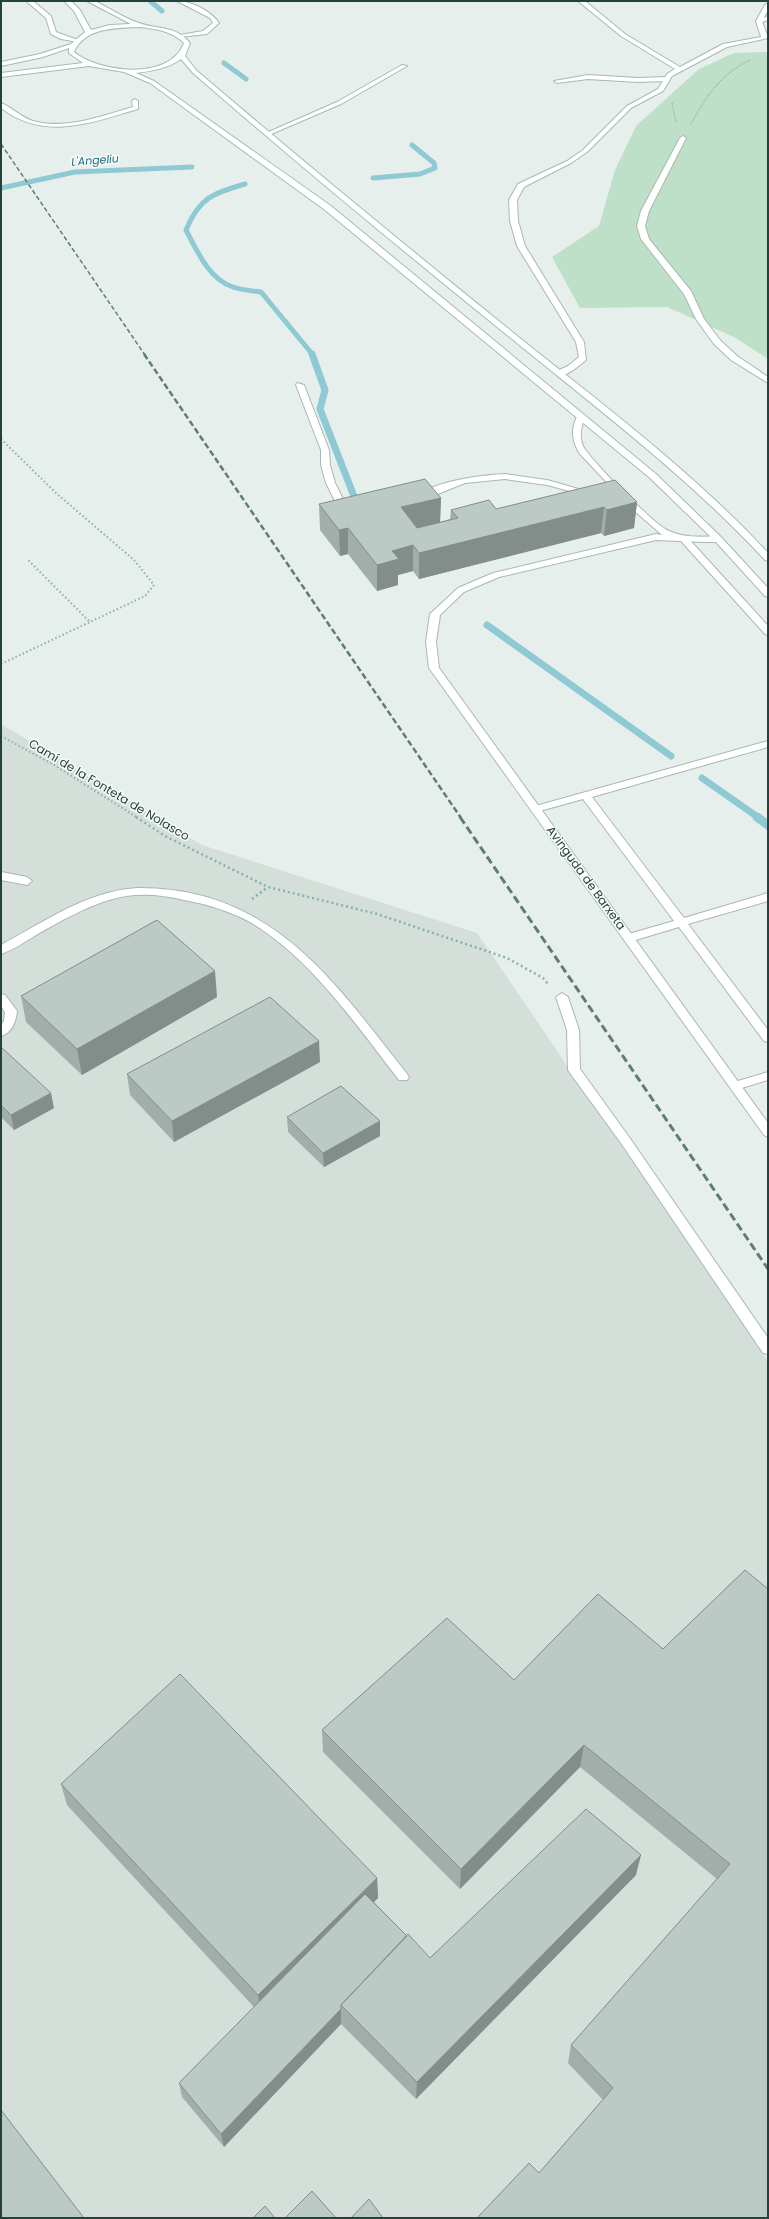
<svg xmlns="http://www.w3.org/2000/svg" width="769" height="2219" viewBox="0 0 769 2219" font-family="Poppins,sans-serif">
<rect width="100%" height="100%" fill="#e6efeb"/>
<path fill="#d4dfda" d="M1 724 202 845 477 933 768 1361V2218H1Z"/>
<path fill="#bfe0c8" d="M768 52V359L736 338 667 307 580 308 552 257 599 226 615 170 636 126 699 69 734 53Z"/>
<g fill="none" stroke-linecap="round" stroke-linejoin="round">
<path stroke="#8ec9d4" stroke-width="5" d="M150 1 162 11
M224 63 246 79
M373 178 420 174 435 168 434 163 412 145
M245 184C213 193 199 198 186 230 197 251 209 279 233 287 242 290 252 291 261 292L313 355
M1 188 75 172 192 167"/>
<path stroke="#8ec9d4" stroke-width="7" d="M312 354 325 390 320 409 357 504H359
M487 625 671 756
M702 778 759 818"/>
<path stroke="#8ec9d4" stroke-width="9" d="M757 817 768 825"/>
<g stroke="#a8b8b2" stroke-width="2">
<path id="lane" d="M768 16V20L759 23 756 21Z
M402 65 407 66 341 104 269 135 264 134 337 102Z
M588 75 638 78 666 77 669 79 666 81 638 82 588 79 557 83 554 81Z
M683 136 686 138 649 211 645 226 649 239 691 291 704 319 720 340 737 356 768 377V383L731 360 714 344 696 319 684 294 641 239 637 226 641 211 680 138Z
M297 383 304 385 329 450 330 465 335 483 343 499 352 512 351 514H345L334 499 326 483 321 465V450L296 385Z
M505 474 547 480 596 494 592 497 547 485 505 479 465 483 423 500 416 498C431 481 483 475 505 474Z
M684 536 687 537 768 626V635L765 634 681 541V537Z
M768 741V747L592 797 684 918 768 893V901L688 924 768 1030V1042L764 1041 679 927 629 942 625 941 623 938 625 935 674 921 583 799 536 812 531 809 532 807Z
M1 872 27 877 32 881 27 885 1 880Z
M562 993 568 997 579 1030 580 1069 629 1137 768 1338V1354L763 1353 621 1143 570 1073 568 1070 567 1030 556 997Z
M1 994 5 995 17 1011C16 1021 12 1033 1 1036V1025L4 1021 5 1012 1 1006Z
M768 1072V1080L735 1090 729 1086 731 1083Z"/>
</g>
<g stroke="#a8b8b2" stroke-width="2">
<path id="street" d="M26 1H33L51 16 56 32 78 40V42L61 39 51 34 46 18Z
M177 1C191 1 211 11 219 23L207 34 180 37V35L203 31 213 23 210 18Z
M578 1H585L625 34 680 67 723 44 761 37 756 21 765 5 768 3V10L762 21 768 38 727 47 672 76 663 91 631 108 587 152 571 163 524 187 517 200 518 221 525 246 584 342 586 360C578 366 568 377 557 375V371L568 366 579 357 576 342 517 246 510 221 509 200 518 184 567 161 583 150 627 106 658 89 667 74 675 69 621 36Z
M135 99 138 101V109C91 123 44 141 1 108V103C12 107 20 117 33 121 65 130 102 116 133 107L132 101Z
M578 415 585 417C581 426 579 437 583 446 591 461 653 523 667 530 682 538 701 537 718 536L722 539 718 542H704L656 540 499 577 464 592 440 615 436 642 439 668 768 1123V1137L764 1135 429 668 426 642 430 614 458 588 493 573 656 534 662 535 630 507 580 454C572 442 570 429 578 415Z
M137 888C271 887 333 980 407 1074L409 1077 407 1080H399C357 1026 310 957 250 922 229 911 207 904 184 900 160 894 133 892 109 900 83 908 59 922 36 935 25 942 13 950 1 954V945C44 922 87 891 137 888Z"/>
</g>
<g stroke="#a4bbb3" stroke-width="2">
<path id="secondary" d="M64 1H71L80 10 91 30 110 25 131 24 87 1H95C109 8 124 18 139 23 159 30 175 25 190 43L185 56 197 71C304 162 412 251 521 339 606 407 694 473 768 553V561L765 560C689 478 599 410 512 339 404 252 298 164 193 73L181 59C167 69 151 71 136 73L154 81 331 206 656 474 721 537 768 588V597L765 596 715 541 650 478 325 210 150 83 124 72 89 66 1 77V73L83 63 69 53V48L43 57 1 66V62L40 54 71 44 85 32 74 11ZM140 27C156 29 172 31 184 43 170 81 100 73 74 52 85 27 117 28 140 27Z"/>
</g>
<path stroke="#86b3a5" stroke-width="1.5" stroke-dasharray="1 1.5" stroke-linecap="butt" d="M672 103 676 123
M691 124C706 96 721 74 750 60"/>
<path stroke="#86b3a5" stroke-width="2" stroke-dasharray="1.5 2.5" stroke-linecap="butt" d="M1 439 56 493 134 560 154 585 145 596 90 622
M1 664 90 622 28 560
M1 736 54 765 138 818"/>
<path stroke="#86b3a5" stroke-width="2.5" stroke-dasharray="2 3" stroke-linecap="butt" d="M136 817 165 836 268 887 377 914 507 958 543 978 548 984
M252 899 268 887"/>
<use href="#lane" fill="#fff" fill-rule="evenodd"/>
<use href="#street" fill="#fff" fill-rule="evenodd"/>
<use href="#secondary" fill="#fff" fill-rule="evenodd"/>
<path stroke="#5f7d75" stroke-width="1.5" stroke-dasharray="4.5 2.5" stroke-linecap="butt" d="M1 144 145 355"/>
<path stroke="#5f7d75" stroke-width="2.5" stroke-dasharray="6 3" stroke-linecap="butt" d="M144 354 461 818"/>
<path stroke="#5f7d75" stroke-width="3" stroke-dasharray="8 4" stroke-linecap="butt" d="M460 817 768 1269"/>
</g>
<path fill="#a1aea9" d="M441 498 440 522 450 519 451 510 496 509 637 502 634 528 604 536 601 533 419 579 413 571 398 575V585L377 591 348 554 340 556 320 530 319 504Z
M21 996 217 997 82 1075 26 1022Z
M1 1047 54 1108 14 1130 1 1117Z
M320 1062 174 1142 130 1095 127 1074Z
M287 1117 380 1136 324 1167 288 1132Z
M745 1570 768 2218 539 2173 603 2100 568 2063 571 2045 717 1879 580 1767 460 1889 323 1752 322 1730 514 1680 663 1649Z
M61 1784 377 1878 378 1898 374 1902 407 1936 430 1958 636 1875 416 2099 341 2024 224 2147 182 2097 179 2083 254 2007 67 1805Z"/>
<path fill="#838d89" d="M441 498 440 523 400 533 401 507Z
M637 502 634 528 604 536 607 510Z
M604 507 601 533 419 579V553Z
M348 528V554L340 556 339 530Z
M413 545V571L398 575V585L377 591V565L392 551Z
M215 971 217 997 82 1075 77 1049Z
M319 1041 320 1062 174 1142 172 1121Z
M51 1093 54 1108 14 1130 11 1115Z
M380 1121V1136L324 1167 323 1153Z
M584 1745 580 1767 460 1889 461 1869Z
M641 1855 636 1875 416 2099 417 2082Z
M377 1878 378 1898 261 2014 258 1995Z
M341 2009V2024L224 2147 221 2134Z"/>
<path fill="#bbcac4" stroke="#838d89" d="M425 479 441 498 401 507 417 528 458 518 451 510 489 500 496 509 615 480 637 502 607 510 604 507 419 553 413 545 392 551 399 559 377 565 348 528 339 530 319 504Z
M157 920 215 971 77 1049 21 996Z
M270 997 319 1041 172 1121 127 1074Z
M1 1047 51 1093 11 1115 1 1105Z
M341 1086 380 1121 323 1153 287 1117Z
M745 1570 768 1589V2218H477L529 2163 539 2173 613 2088 571 2045 730 1864 584 1745 461 1869 322 1730 447 1618 514 1680 598 1594 663 1649Z
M180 1674 377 1878 258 1995 61 1784Z
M586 1809 641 1855 417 2082 341 2005 408 1934 430 1958Z
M365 1894 407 1936 341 2005V2009L221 2134 179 2083Z
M1 2110 84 2218H1Z
M312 2191 336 2218H285Z
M369 2199 383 2218H351Z
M265 2206 275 2218H253Z"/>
<g text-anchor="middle" stroke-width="3" stroke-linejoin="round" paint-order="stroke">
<g font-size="11" font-style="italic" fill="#1c6f80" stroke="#f7fbf9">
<text transform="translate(95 160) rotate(-4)" y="4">L'Angeliu</text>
</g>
<g font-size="12" fill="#24423a" stroke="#f7fbf9">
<text transform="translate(109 790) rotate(31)" y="4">Camí de la Fonteta de Nolasco</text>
<text transform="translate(586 878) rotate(54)" y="4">Avinguda de Barxeta</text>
</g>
</g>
<rect width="769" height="2219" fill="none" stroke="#24423a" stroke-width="4"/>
</svg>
